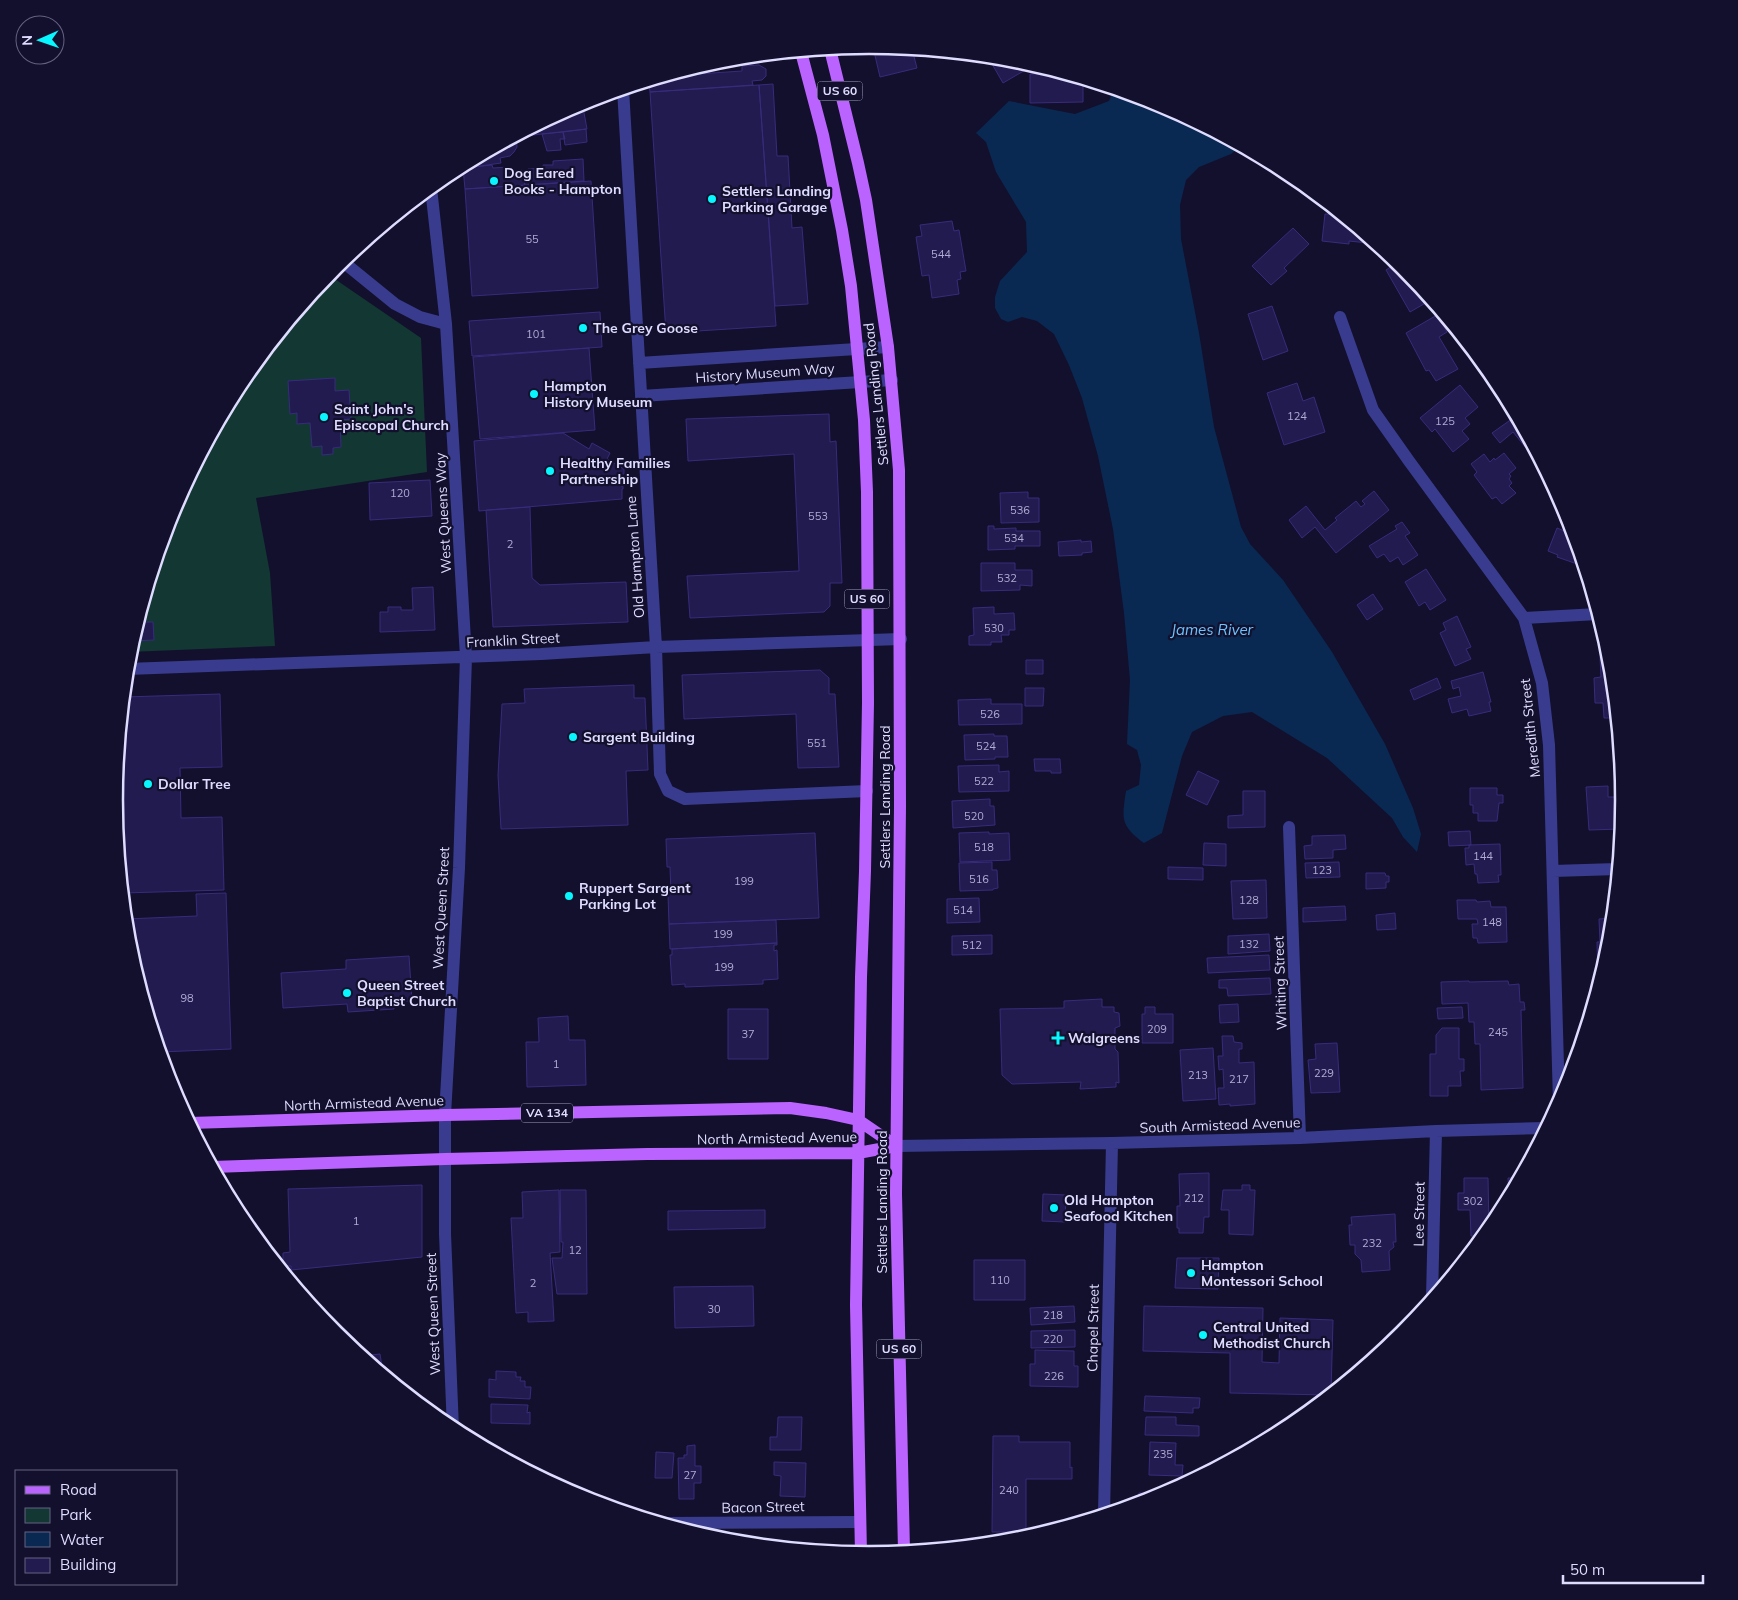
<svg xmlns="http://www.w3.org/2000/svg" width="1738" height="1600" viewBox="0 0 1738 1600" font-family="Mulish,sans-serif">
<rect width="100%" height="100%" fill="#13102d"/>
<path fill="#133733" d="M329 275 421 338 427 472 256 498 270 573 275 646 129 652 172 511 241 380Z"/>
<path fill="#0a2952" d="M1114 89 1158 103 1240 146 1231 154 1199 167 1186 180 1180 205 1181 239 1199 333 1214 427 1241 527 1250 544 1283 580 1332 652 1385 744 1413 808 1421 834 1417 852 1403 837 1392 818 1327 758 1252 712 1223 716 1192 732 1182 756 1162 833 1144 843C1120 825 1122 819 1126 791L1139 785 1141 765 1137 750 1127 744 1130 680 1124 613 1113 529 1098 456 1082 398 1069 365 1054 334 1037 321 1022 317 1008 322 1001 319 995 308V297L1000 281 1027 252 1026 222 996 172 986 142 976 133 1009 101 1075 114 1109 101Z"/>
<path fill="#221b4f" stroke="#362c7c" d="M865 45 912 49 917 68 880 77 873 47 866 48Z
M988 57 1023 62 1027 69 1003 83Z
M759 65 766 69V76L762 80 752 81 753 85 650 92 649 82 668 76 742 71V66Z
M1060 73 1083 80V102L1030 103V74Z
M773 84 777 156H788L792 228 802 227 808 304 775 306 759 85Z
M759 85 776 326 666 333 650 92Z
M582 102 587 129 515 137 580 102Z
M586 129 587 142 565 145 563 132Z
M563 132 565 139H560L561 150 547 151 542 134Z
M516 137 517 147 514 152 510 156 500 158 501 163 460 169V167Z
M583 159 584 181 525 185 523 176 529 175 528 169 543 168V165H553V161Z
M492 165 493 168 509 167V171L522 170 525 185 465 189 463 168Z
M591 181 598 288 472 296 465 189Z
M1325 214 1341 215 1380 248 1368 246V243L1349 241V244L1322 241Z
M952 221 954 231 959 230 966 271 960 272 961 279 957 280 959 294 932 298 929 275 922 276 916 237 922 236 920 225Z
M1293 228 1309 244 1284 268 1287 271 1271 285 1252 266Z
M1398 262 1425 293 1429 301 1410 312 1386 270Z
M1272 306 1288 351 1263 360 1248 314Z
M600 312 602 347 472 356 469 321Z
M1437 315 1447 332 1439 337 1458 369 1436 381 1429 370 1426 371 1406 333Z
M589 348 595 430 480 439 473 357Z
M335 378V391L349 390 351 419 340 420 341 447 333 448V454L322 455V446L312 447 310 423 297 424V413L290 414 288 381Z
M1297 383 1303 401 1314 397 1325 432 1284 445 1267 393Z
M1460 385 1478 407 1465 418 1470 424 1462 431 1469 439 1453 452 1435 429 1432 432 1420 418Z
M829 414 830 442 836 441 842 583H830V606L824 612 690 618 687 576 799 571 794 454 688 461 686 419Z
M1516 416 1531 445 1526 448 1513 432 1500 443 1492 433Z
M563 433 589 449 592 443 610 453 607 459 624 469V474H621V486H623V489H622V499L479 511 474 441Z
M1504 453 1516 468 1509 474 1511 476 1509 479 1512 483 1509 486 1516 493 1502 504 1496 497 1492 499 1474 475 1477 472 1471 464 1484 454 1490 462 1494 458 1495 460Z
M430 480 432 516 370 520 369 483Z
M1374 491 1389 510 1336 553 1315 527 1302 538 1289 520 1306 506 1325 530 1337 520 1335 518 1356 501 1361 507 1365 504 1362 501Z
M1028 492V498H1039V522L1001 523 1000 493Z
M530 507 532 578 540 585 626 582 628 622 493 627 486 510Z
M1402 522 1410 533 1405 536 1418 555 1403 565 1398 557 1390 562 1384 554 1377 558 1369 546 1397 529 1395 526Z
M988 526H994V529L1016 528V531H1040V546H1015V549L988 550Z
M1557 528 1574 535 1583 566 1557 557 1558 555 1548 551Z
M1081 540V542L1091 541 1092 552 1082 553V555L1059 556 1058 542Z
M981 563H1015V570H1032V586L1020 585V590L981 591Z
M1426 569 1446 600 1430 610 1425 602 1419 606 1405 582Z
M433 587 435 630 380 632V612H388V607H401V610H413L412 588Z
M1373 594 1383 609 1367 620 1357 605Z
M994 607V614L1014 613 1015 630H1009V635H1001L1002 642H991V645H969V636L974 635 973 608Z
M1457 616 1471 647 1466 649 1471 659 1455 666 1440 633 1446 630 1443 623Z
M138 622H153L154 640 133 641Z
M1600 657H1610L1616 718H1604L1603 703H1595L1594 678 1601 677Z
M1026 660H1043V674H1026Z
M820 670 829 678V694H835L839 767 798 768 796 714 684 719 682 675Z
M1483 672 1491 702H1489L1491 711 1469 716 1467 709 1452 713 1448 699 1461 696 1459 687 1453 689 1451 681Z
M1437 678 1441 688 1414 700 1410 690Z
M634 685V698H645L648 770 626 771 628 825 501 829 498 775 502 704 525 703 524 689Z
M1025 688H1044L1043 706H1025Z
M220 694 222 767 180 768 181 818 222 817 224 890 123 893 114 800 124 697Z
M991 699V704H1022V724L959 725 958 700Z
M994 734V736H1007L1008 757H995V759L965 760 964 735Z
M1034 759H1060L1061 773H1051V771H1035Z
M999 765V772L1009 771V791L959 792 958 766Z
M1198 771 1219 781 1207 805 1186 795Z
M1608 786V797H1620L1621 829 1589 830 1586 787Z
M1470 788H1497V795H1503V803H1499L1497 821H1478V813H1473V805H1470Z
M1243 791H1265V827L1228 828V816L1243 815Z
M990 799V806H994L995 825 953 828 952 801Z
M1470 831 1471 845 1449 846 1448 832Z
M989 832V834L1009 833 1010 860 960 862 959 833Z
M815 833 819 918 669 924 668 894H671L670 867H667L666 839Z
M1345 835 1346 849 1333 850V858L1305 859 1304 846 1312 845V836Z
M1204 843 1226 844V866L1203 865Z
M1500 844 1501 875H1498L1499 882 1478 883 1477 874H1475L1474 864 1466 865 1465 848H1469V845Z
M992 862V870H997L998 888 993 889V890L960 891 959 863Z
M1339 862 1340 877 1306 878 1305 863Z
M1168 867 1203 868V880L1168 879Z
M1366 873H1385L1386 876H1389V882H1386V888L1366 889Z
M1266 880 1267 918 1233 919 1231 881Z
M226 893 231 1049 160 1052 128 947 126 919 197 916 196 894Z
M979 898 980 922 947 923V899Z
M1457 900H1476L1477 902 1490 901 1491 907H1506L1507 942 1478 943 1477 938H1473L1472 924H1478L1477 919H1458Z
M1345 906 1346 920 1303 922V908Z
M1395 913 1396 929 1377 930 1376 915Z
M1612 918 1609 948 1601 976H1598L1597 942H1600L1599 919Z
M776 920 777 943 670 949 669 924Z
M1269 934 1270 951 1228 954V936Z
M992 935V954L952 955V936Z
M777 943V945H774V951L777 950 778 979 763 980V984L685 987V984L672 985 670 955H672V949Z
M1269 955 1270 970 1208 973 1207 958Z
M409 956 412 1001 394 1002V1009L348 1012 347 1004 283 1008 281 973 346 969V960Z
M1270 978 1271 994 1228 996 1227 988H1219V980Z
M1469 981V982L1508 981 1509 985 1519 984 1520 1002H1524L1525 1010H1521L1523 1088 1481 1090 1480 1044H1475L1474 1022H1469L1468 1003 1442 1004 1441 982Z
M1102 999V1007H1114V1012L1119 1013 1120 1026 1115 1028V1049L1118 1052 1119 1083 1116 1082V1087L1080 1089 1081 1082 1012 1084 1002 1075 1000 1009 1064 1008V1001Z
M1238 1004 1239 1022 1220 1023 1219 1005Z
M1145 1007H1155V1014H1173V1043H1142V1014H1145Z
M1462 1007 1463 1018 1438 1019 1437 1008Z
M728 1009H768V1059H728Z
M568 1016 569 1040H585L586 1085 527 1087 526 1042H539L538 1018Z
M1442 1028H1459V1059H1464V1071H1460L1461 1086H1448V1096H1430V1054H1436V1035Z
M1222 1036H1233L1234 1042 1242 1043V1049H1239V1063L1254 1062 1255 1104 1230 1106V1104L1219 1105 1218 1088H1224L1223 1069 1219 1070 1218 1056H1223Z
M1337 1043 1340 1092 1311 1093 1308 1060 1316 1059 1315 1044Z
M1213 1048 1216 1099 1183 1101 1180 1050Z
M1209 1173V1217H1204L1203 1233H1179V1228H1177V1206H1180L1179 1174Z
M1464 1178H1488L1489 1229 1483 1236H1471L1470 1210H1458V1193H1464Z
M1508 1178H1519L1509 1197Z
M422 1185V1257L291 1270V1266H283V1253L290 1252 288 1189Z
M1242 1185H1250V1190H1255L1253 1235 1229 1234V1210H1221L1223 1190H1242Z
M559 1190 560 1252 550 1253 554 1321 528 1322V1312L516 1313 511 1218H523L522 1192Z
M560 1190H586L587 1294H557L552 1258H562L563 1242H561Z
M1043 1194 1066 1195 1065 1222 1042 1221Z
M765 1210V1228L668 1230V1211Z
M1395 1214 1396 1242H1393L1394 1247 1389 1251 1390 1270 1362 1272 1361 1260 1355 1254V1245H1350L1349 1225H1352L1351 1217Z
M1177 1258H1219L1218 1289 1175 1288Z
M974 1260H1025V1300H974Z
M753 1286 754 1326 675 1328 674 1287Z
M1074 1306 1075 1322 1031 1325 1030 1308Z
M1144 1306 1263 1308 1262 1362 1279 1363 1280 1318 1333 1320 1331 1393 1328 1395 1230 1393V1353L1143 1351Z
M1075 1330V1347L1031 1348V1331Z
M1035 1350 1074 1351V1366H1078V1387L1030 1386V1364H1035Z
M380 1354 383 1373 362 1356Z
M496 1371 516 1372V1377H521L520 1381H525V1387H531L530 1399 489 1397V1379L496 1380Z
M1145 1396 1200 1398 1199 1408H1193V1413L1144 1411Z
M491 1404 528 1405 527 1413 530 1412V1424L491 1423Z
M778 1417H802L801 1450H770V1437H777Z
M1146 1417H1176V1425L1199 1426V1436L1145 1435Z
M993 1436H1019V1442H1070V1468L1072 1467V1479H1026V1532H992Z
M1150 1442 1176 1443 1175 1465H1183L1182 1476 1149 1475Z
M695 1445V1466H701V1483H694V1499H679L678 1458H684V1455H687V1446Z
M656 1452 674 1453 672 1478H655Z
M774 1462 806 1463 805 1497 780 1496 781 1476 774 1475Z
M1139 1493 1165 1494 1138 1503Z"/>
<g fill="none" stroke-linecap="round" stroke-linejoin="round">
<path stroke="#393c8e" stroke-width="12" d="M623 89 656 647 660 774 668 791 685 799 867 791
M431 188 446 324 466 657 459 868 445 1115V1234L453 1429
M344 259 347 265 395 304 420 317 446 324
M1340 317 1373 410 1409 461 1524 618 1542 683 1549 745 1559 1102
M639 363 888 347
M641 396 892 380
M1524 618 1598 614
M127 669 541 654 656 647 901 639
M1289 827 1300 1138
M1553 871 1617 869
M896 1146 1112 1143 1300 1138 1436 1131 1545 1128
M1432 1298 1436 1131
M1104 1514 1112 1143
M666 1523 860 1522"/>
<path stroke="#ba63ff" stroke-width="12" d="M830 49 858 163 866 200 888 347 899 470 900 806 896 1194 904 1551
M801 52 823 135 842 230 851 286 864 420 867 492 868 703 865 871 861 977 856 1305 861 1554
M190 1123 445 1115 790 1108 826 1113 858 1120 896 1146
M213 1167 445 1159 647 1154 858 1153 896 1146"/>
</g>
<g fill="#08f7ff" stroke="#13102d" stroke-width="2">
<circle cx="494" cy="181" r="5"/>
<circle cx="712" cy="199" r="5"/>
<circle cx="583" cy="328" r="5"/>
<circle cx="534" cy="394" r="5"/>
<circle cx="324" cy="417" r="5"/>
<circle cx="550" cy="471" r="5"/>
<circle cx="573" cy="737" r="5"/>
<circle cx="148" cy="784" r="5"/>
<circle cx="569" cy="896" r="5"/>
<circle cx="347" cy="993" r="5"/>
<path d="M1055.5 1030.5h5v5h5v5h-5v5h-5v-5h-5v-5h5z"/>
<circle cx="1054" cy="1208" r="5"/>
<circle cx="1191" cy="1273" r="5"/>
<circle cx="1203" cy="1335" r="5"/>
</g>
<g text-anchor="middle" stroke-width="4.5" stroke-linejoin="round" paint-order="stroke">
<g font-size="11" fill="#afacd3">
<text x="532" y="243">55</text>
<text x="941" y="258">544</text>
<text x="536" y="338">101</text>
<text x="1297" y="420">124</text>
<text x="1445" y="425">125</text>
<text x="400" y="497">120</text>
<text x="1020" y="514">536</text>
<text x="818" y="520">553</text>
<text x="1014" y="542">534</text>
<text x="510" y="548">2</text>
<text x="1007" y="582">532</text>
<text x="994" y="632">530</text>
<text x="990" y="718">526</text>
<text x="817" y="747">551</text>
<text x="986" y="750">524</text>
<text x="984" y="785">522</text>
<text x="974" y="820">520</text>
<text x="984" y="851">518</text>
<text x="1483" y="860">144</text>
<text x="1322" y="874">123</text>
<text x="979" y="883">516</text>
<text x="744" y="885">199</text>
<text x="1249" y="904">128</text>
<text x="963" y="914">514</text>
<text x="1492" y="926">148</text>
<text x="723" y="938">199</text>
<text x="1249" y="948">132</text>
<text x="972" y="949">512</text>
<text x="724" y="971">199</text>
<text x="187" y="1002">98</text>
<text x="1157" y="1033">209</text>
<text x="1498" y="1036">245</text>
<text x="748" y="1038">37</text>
<text x="556" y="1068">1</text>
<text x="1324" y="1077">229</text>
<text x="1198" y="1079">213</text>
<text x="1239" y="1083">217</text>
<text x="1194" y="1202">212</text>
<text x="1473" y="1205">302</text>
<text x="356" y="1225">1</text>
<text x="1372" y="1247">232</text>
<text x="575" y="1254">12</text>
<text x="1000" y="1284">110</text>
<text x="533" y="1287">2</text>
<text x="714" y="1313">30</text>
<text x="1053" y="1319">218</text>
<text x="1053" y="1343">220</text>
<text x="1054" y="1380">226</text>
<text x="1163" y="1458">235</text>
<text x="690" y="1479">27</text>
<text x="1009" y="1494">240</text>
</g>
<g fill="#13102d" stroke="#a19fc0" stroke-width="1">
<rect x="817.5" y="81.5" width="45" height="19" rx="4"/>
<rect x="844.5" y="589.5" width="45" height="19" rx="4"/>
<rect x="521" y="1103.5" width="52" height="19" rx="4"/>
<rect x="876.5" y="1339.5" width="45" height="19" rx="4"/>
</g>
<g font-size="12" font-weight="bold" fill="#dedcff">
<text x="840" y="95">US 60</text>
<text x="867" y="603">US 60</text>
<text x="547" y="1117">VA 134</text>
<text x="899" y="1353">US 60</text>
</g>
<g font-size="14" font-weight="bold" fill="#dedcff" stroke="#13102d" text-anchor="start">
<text x="504" y="178">Dog Eared<tspan x="504" dy="16">Books - Hampton</tspan></text>
<text x="722" y="196">Settlers Landing<tspan x="722" dy="16">Parking Garage</tspan></text>
<text x="593" y="333">The Grey Goose</text>
<text x="544" y="391">Hampton<tspan x="544" dy="16">History Museum</tspan></text>
<text x="334" y="414">Saint John's<tspan x="334" dy="16">Episcopal Church</tspan></text>
<text x="560" y="468">Healthy Families<tspan x="560" dy="16">Partnership</tspan></text>
<text x="583" y="742">Sargent Building</text>
<text x="158" y="789">Dollar Tree</text>
<text x="579" y="893">Ruppert Sargent<tspan x="579" dy="16">Parking Lot</tspan></text>
<text x="357" y="990">Queen Street<tspan x="357" dy="16">Baptist Church</tspan></text>
<text x="1068" y="1043">Walgreens</text>
<text x="1064" y="1205">Old Hampton<tspan x="1064" dy="16">Seafood Kitchen</tspan></text>
<text x="1201" y="1270">Hampton<tspan x="1201" dy="16">Montessori School</tspan></text>
<text x="1213" y="1332">Central United<tspan x="1213" dy="16">Methodist Church</tspan></text>
</g>
<g font-size="14" fill="#dedcff" stroke="#13102d">
<text transform="translate(765 373) rotate(-4)" y="5">History Museum Way</text>
<text transform="translate(876 394) rotate(-96)" y="5">Settlers Landing Road</text>
<text transform="translate(443 513) rotate(-93)" y="5">West Queens Way</text>
<text transform="translate(635 557) rotate(-94)" y="5">Old Hampton Lane</text>
<text transform="translate(513 640) rotate(-3)" y="5">Franklin Street</text>
<text transform="translate(1530 728) rotate(-96)" y="5">Meredith Street</text>
<text transform="translate(885 797) rotate(-90)" y="5">Settlers Landing Road</text>
<text transform="translate(441 908) rotate(-87)" y="5">West Queen Street</text>
<text transform="translate(1280 983) rotate(-92)" y="5">Whiting Street</text>
<text transform="translate(364 1103) rotate(-2)" y="5">North Armistead Avenue</text>
<text transform="translate(1220 1125) rotate(-2)" y="5">South Armistead Avenue</text>
<text transform="translate(777 1138) rotate(-1)" y="5">North Armistead Avenue</text>
<text transform="translate(882 1202) rotate(-90)" y="5">Settlers Landing Road</text>
<text transform="translate(1419 1214) rotate(-89)" y="5">Lee Street</text>
<text transform="translate(433 1314) rotate(-92)" y="5">West Queen Street</text>
<text transform="translate(1093 1328) rotate(-89)" y="5">Chapel Street</text>
<text transform="translate(763 1507) rotate(-1)" y="5">Bacon Street</text>
</g>
<g font-size="15" font-style="italic" fill="#6ac4ff" stroke="#13102d">
<text x="1212" y="635">James River</text>
</g>
</g>
<path d="M0 0H1738V1600H0ZM123 800a746 746 0 1 1 1492 0a746 746 0 1 1-1492 0Z" fill="#13102d" fill-rule="evenodd"/>
<path fill="none" stroke="#dedcff" stroke-width="2.5" d="M123 800a746 746 0 1 1 1492 0a746 746 0 1 1-1492 0Z"/>
<rect x="15" y="1470" width="162" height="115" fill="#13102d" stroke="#646281"/>
<rect x="25" y="1486" width="25" height="8" fill="#ba63ff" stroke="#646281"/>
<text x="60" y="1495" font-size="15" fill="#dedcff">Road</text>
<rect x="25" y="1508" width="25" height="15" fill="#133733" stroke="#646281"/>
<text x="60" y="1520" font-size="15" fill="#dedcff">Park</text>
<rect x="25" y="1532" width="25" height="15" fill="#0a2952" stroke="#646281"/>
<text x="60" y="1545" font-size="15" fill="#dedcff">Water</text>
<rect x="25" y="1558" width="25" height="15" fill="#221b4f" stroke="#646281"/>
<text x="60" y="1570" font-size="15" fill="#dedcff">Building</text>
<g transform="translate(40 40) rotate(268)"><circle r="24" fill="#13102d" stroke="#646281"/>
<path d="M0-4L9 19L0 12L-9 19Z" fill="#08f7ff"/>
<text y="-8" font-size="14" font-weight="bold" text-anchor="middle" fill="#dedcff">N</text>
</g>
<path d="M1563 1575v8h140v-8" fill="none" stroke="#dedcff" stroke-width="2.5"/>
<text x="1570" y="1575" font-size="15" fill="#dedcff" stroke="#13102d" stroke-width="4" paint-order="stroke">50 m</text>
</svg>
